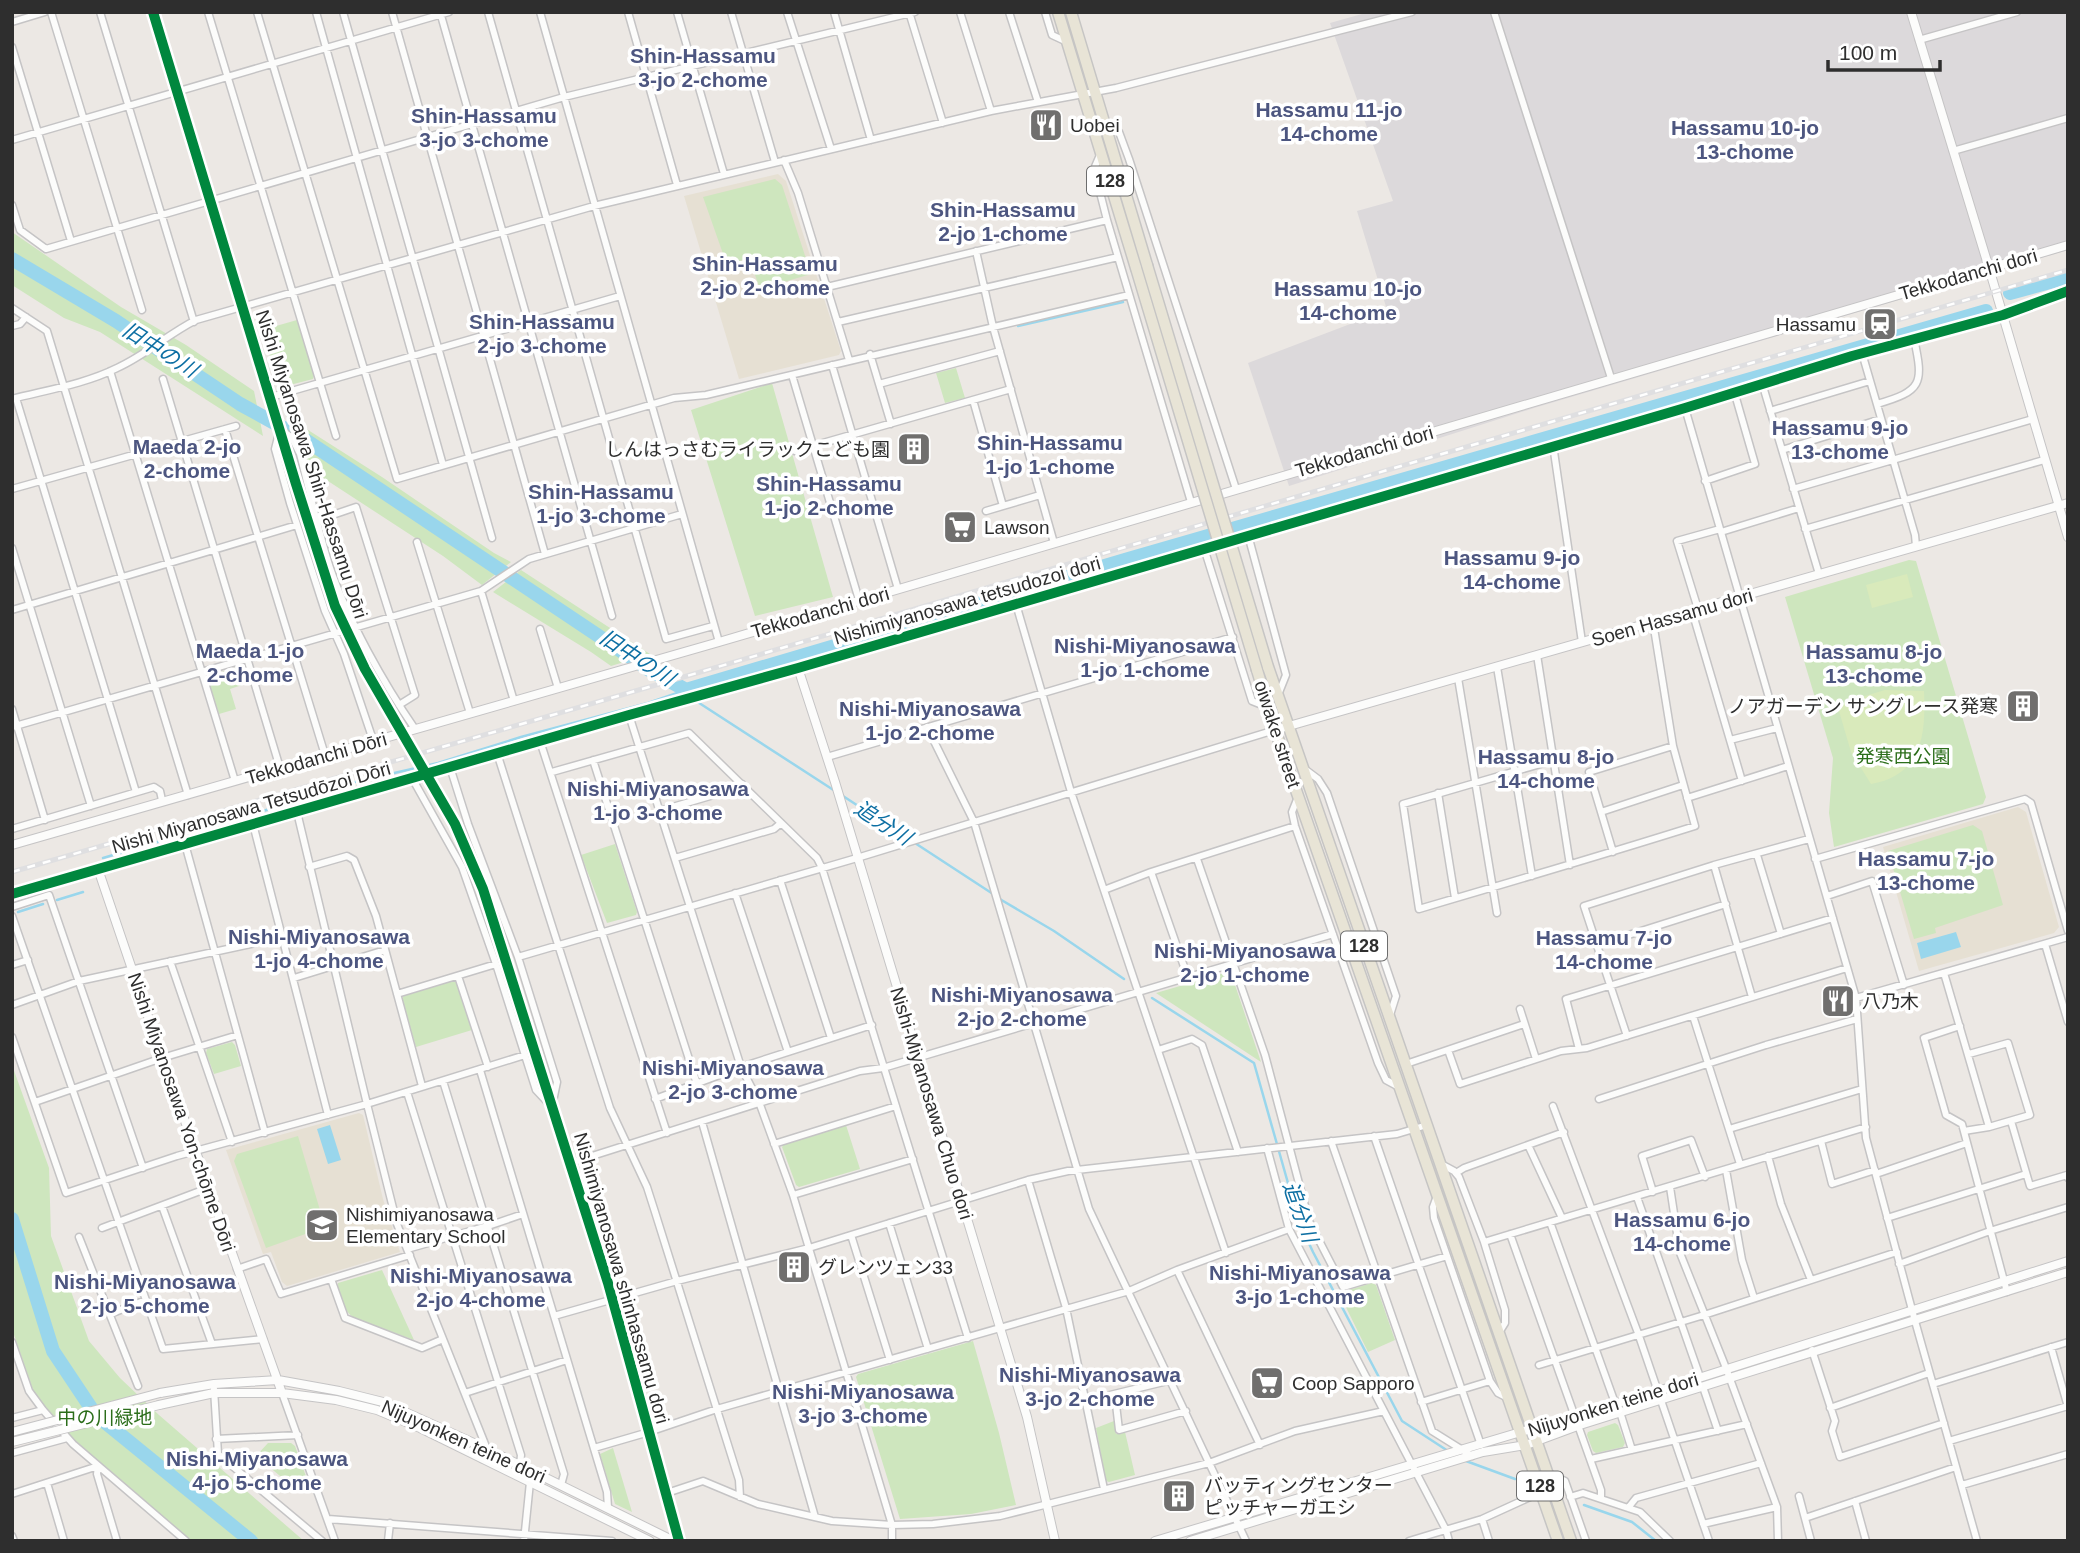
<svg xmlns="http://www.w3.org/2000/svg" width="2080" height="1553" viewBox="0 0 2080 1553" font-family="Arial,'Noto Sans JP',sans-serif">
<rect width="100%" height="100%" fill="#ece8e4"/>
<path fill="#dcd9db" d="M1369 12H2068V250L1534 408 1289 486 1248 363 1387 310 1357 211 1393 201 1330 23Z"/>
<path fill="#e6e0d3" d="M778 174 786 181 841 351 839 355 739 379 684 196Z
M2018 807 2026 812 2059 927 2054 933 1919 971 1883 847Z
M359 1113 363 1115 383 1199 400 1252 287 1286 282 1282 271 1252 263 1254 226 1150Z"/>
<path fill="#cee6be" d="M775 179 782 185 811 274 760 289 749 258 727 265 703 197Z
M12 232 121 307 186 345 254 391 263 436 100 332 64 318 12 285Z
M297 320 314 376 313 379 282 387 279 386 262 330Z
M956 368 965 398 945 403 936 373Z
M772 383 833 597 755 616 691 410Z
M286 416 382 477 494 553 511 562 482 585 443 556 308 468 303 448Z
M1909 560 1916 561 1986 797 1983 804 1834 847 1829 813 1833 758 1785 597Z
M521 570 650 654 611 666 591 652 493 592Z
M243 665 248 683 230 689 236 709 219 714 207 677Z
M1973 825 1982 831 2003 905 1935 928 1936 933 1914 939 1888 851Z
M615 844 637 912 636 915 607 923 581 855Z
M1228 972 1231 973 1261 1062 1156 993Z
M453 980 456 982 472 1030 416 1047 402 999 404 995Z
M232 1042 235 1045 241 1066 214 1074 206 1053 207 1049Z
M12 1065 49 1168 51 1236 89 1341 120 1378 159 1415 304 1541H192L75 1442 34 1393 12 1329Z
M846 1125 860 1169 799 1187 796 1185 782 1147 785 1143Z
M298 1136 325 1227 266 1248 234 1161 237 1154Z
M382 1270 414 1340 354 1318C344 1311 337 1296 338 1283Z
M1372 1283 1376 1285 1395 1340 1368 1352 1339 1293Z
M973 1341 999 1433 1016 1505 971 1514 900 1519 856 1377 858 1374Z
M1114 1421 1116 1434 1125 1432 1135 1475 1109 1482 1106 1481 1096 1428Z
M1615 1423 1618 1425 1625 1443 1623 1447 1596 1453 1593 1451 1587 1435 1588 1432Z
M268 1443H291L295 1446 307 1479 297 1490 256 1456Z
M613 1448 632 1512 615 1504 600 1454Z"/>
<path fill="#d9eabb" d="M1907 574 1913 597 1872 608 1866 585Z
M1885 690 1924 691C1926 735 1922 775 1871 784L1851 752 1839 711 1845 702Z"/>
<path fill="#99d6ec" d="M1956 932 1961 947 1921 959 1917 943Z
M330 1125 341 1160 328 1164 317 1129Z"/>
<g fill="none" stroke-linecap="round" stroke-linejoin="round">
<path stroke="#99d6ec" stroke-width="2.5" d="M1018 326 1123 302
M693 699 835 791
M843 796 993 894
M103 858 280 806 346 784 438 763 521 737 648 703 686 690
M998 898 1054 931 1124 979
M57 900 83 892
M18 912 43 904
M1152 998 1254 1063 1299 1222 1313 1252 1402 1421 1448 1451
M1466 1461 1515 1479
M1523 1482 1530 1485
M1584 1505 1632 1522 1656 1541"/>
<path stroke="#99d6ec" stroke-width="14" d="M12 259 116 321 240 404 307 441 648 669 686 690 1125 560 1986 311
M2010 293 2068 277
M12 1219 53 1351 95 1414 251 1541"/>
<g stroke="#c5c4c5" stroke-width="9">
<path id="minor" d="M51 12 142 310
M100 12 194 322
M208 12 336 436
M257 12 397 479 674 398 706 395 1129 295
M316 12 443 465
M343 12 492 538
M392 12 545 554
M440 12 612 616
M488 12 666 639 713 626
M540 12 719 642
M628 12 677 185
M677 12 724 174
M731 12 775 162
M787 12 831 149
M834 12 871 140
M909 12 943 123
M960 12 991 111
M1009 12 1038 102
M1045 12 1052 35 1065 41
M1494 12 1611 378
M12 22 45 12
M1919 40 2017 12
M12 47 71 241
M1104 120 1119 132 1129 159 1236 489
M12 140 449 12
M1953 151 2068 118
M1100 155 1094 169 1107 220 1191 502
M784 160 798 193 849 360
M12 205 20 230 46 249 564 97 915 12
M976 251 993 327 1054 543
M827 287 1107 220
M12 308 47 331 188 795
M838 322 1118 257
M12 326 20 324 26 317
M1862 353 1915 535 1916 546
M870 354 891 424
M832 365 898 589
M110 371 235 781
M792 375 859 600
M163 379 280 768
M1762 383 1819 574
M879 384 1000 351
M271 397 620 296
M16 398 136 792
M12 399C47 390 85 384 117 368 146 355 168 334 196 320L594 206 991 111 1116 88 1412 12
M973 400 1003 506
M1877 404C1922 391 1924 384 1914 339
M1685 408 1856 998 1866 1138 1915 1321 1977 1541
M1770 411 1870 381
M225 429 325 755
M1553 445 1582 642
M1782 450 1881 419
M795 451 1011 389
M1705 481 1755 464 1734 391
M12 489 236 426
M1793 489 2033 419
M986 511 1040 495
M318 520 356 507 415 695 399 705
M1805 529 2044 460
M1721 532 1799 508
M417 542 470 713
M12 548 91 806
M1204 548 1252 701 1267 707
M481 591 514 701
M1016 604 1071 792 1226 1253
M1698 609 1677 541 1720 529
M12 610 297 525
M1692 611 1742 781
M1653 622 1673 746
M540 629 558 688
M1537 655 1570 865
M1497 667 1532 876
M1458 678 1497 913
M1278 695 1286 675 1248 535 1852 356 2003 315 2068 291
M12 709 45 820
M629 715 741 1067 759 1102 793 1195 892 1525V1541
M12 727 481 591 529 559 682 514
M927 727 974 822 1089 1209 1246 1541
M373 740 344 654 325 611 290 503 275 449 280 429 292 438 300 454C310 492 318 531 330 568 348 620 384 684 415 729
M1730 740 1777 728
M540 741 667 1133
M497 753 610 1108 647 1187 655 1212 739 1480 740 1497
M827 757 1233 637
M593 760 697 1084
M1554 760 1403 804 1419 909C1511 882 1603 855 1695 826L1673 746 1589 772 1613 852
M450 767 468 824 518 957 557 1082 552 1106
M1306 770 1318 779 1327 793 1396 996 1390 1015
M552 772 689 733 817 858 822 868 968 1338
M412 778 462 867 496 964 536 1090 551 1106
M1438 793 1455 898
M1298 797 1292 812 1295 826 1378 1063 1386 1080 1399 1087
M1687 798 1788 766
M659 811 734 789 742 784
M297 812 367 1104 397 1224 487 1449 482 1459
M1601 812 1683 785
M253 824 328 1115
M12 829 154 787 160 791 162 800
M185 844 265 1133
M1757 855 1781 934
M675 858 774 829 781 823
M1197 859 1265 1055 1309 1221 1343 1287 1447 1256
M1815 859 2025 799 2031 803 2068 931
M1714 865 1752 997
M309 867 347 856 354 860 376 916 422 1086
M1151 872 1188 978
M780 880 831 1038
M1104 890 1151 872 1295 826
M735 893 788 1052
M12 894 98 869
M1827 896 1872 881 1904 985
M12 907 49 895 143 1168
M12 916 163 1349 263 1339
M2045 944 2068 1022
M1597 945 1726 904
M518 957 857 858 1275 730
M170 961 232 1142
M12 965 28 960
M1944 973 1989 1127
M458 976 488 1067
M294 978 385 950
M397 994 496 964
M1856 998 2068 937
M12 1005 79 981 283 937
M1520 1009 1536 1059
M1693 1016 1740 1164
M1960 1026 1924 1038 1946 1115 1962 1124 2007 1292
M1627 1036 1584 906 1714 865 1809 839
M12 1037 66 1193 177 1156 367 1104 525 1055
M1579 1049 1566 999 1833 918
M1158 1050 1192 1039 1202 1045 1238 1152
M1448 1050 1460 1084 1561 1051 1587 1048 1847 968
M1406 1064 1524 1024
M480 1070 607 1492 608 1508
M443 1081 564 1474 561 1485
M407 1092 521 1455 520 1465
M655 1099 741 1067 872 1025
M1599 1099 1766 1045 1857 1019
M35 1102 162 1058 238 1035
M1553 1106 1638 1333 1709 1541
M2011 1121 2030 1186 2067 1175 2068 1178
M702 1122 815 1517
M1729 1129 1862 1089
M1964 1131 1989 1127 2030 1115 2008 1043 1969 1054
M1374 1136 1481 1445
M1331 1141 1432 1431 1472 1456
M1821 1141 1832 1184 1875 1170
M774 1144 896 1106
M1528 1145 1562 1218
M1267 1148 1289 1229 1446 1530 1449 1541
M1768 1156 1781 1204 1811 1280
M570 1163 860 1071 883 1068 1333 934
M1441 1164 1454 1171 1459 1177 1484 1242 1505 1310V1323L1500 1331
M1726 1170 1742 1260 1754 1298
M1456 1173 1464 1168 1564 1132
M1876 1174 1967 1143
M1028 1180 1066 1308 1104 1489
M1670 1187 1680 1253 1726 1368 1777 1507 1778 1541
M1653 1192 1642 1156 1691 1140 1705 1177
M793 1195 913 1159
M1437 1196 1433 1207 1434 1218 1490 1381 1498 1393 1508 1398
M1637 1197 1700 1377
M162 1206 212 1344
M1887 1218 2026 1174
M1550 1222 1615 1403
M889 1223 928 1349
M102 1228 208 1188
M1510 1234 1601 1490V1499
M851 1235 890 1360
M79 1237 138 1386
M1484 1242 1866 1127
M407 1249 488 1226 523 1214
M1899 1264 1990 1231 2068 1207
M237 1269 266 1259 281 1294 410 1255
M1177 1270 1260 1445
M331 1279 345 1318 422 1348 443 1339
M110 1314 146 1300
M554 1316 677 1281 809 1248 1028 1180 1068 1171 1397 1134 1427 1125
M12 1342 29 1391 43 1410 73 1444 186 1541
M2051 1347 2068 1407
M1812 1350 1835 1421 1832 1431 1840 1457 1944 1423
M1539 1365 1704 1315 1897 1252
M1933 1384 2068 1342
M1703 1387 1718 1431
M214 1389 218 1454 322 1541
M282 1393 335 1541
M465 1393 567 1360
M1115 1396 1119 1430 1186 1411
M1085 1401 1172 1380
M1421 1402 1490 1381
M1830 1408 1929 1373
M1620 1412 1632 1450
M12 1418 43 1410
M216 1439 298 1435
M1949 1441 2068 1406
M594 1448 649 1432 717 1409 1129 1291 1177 1270 1289 1229
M12 1453 67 1438
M1591 1459 1747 1424
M1548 1473 1565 1481 1586 1541
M47 1483 64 1541
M1962 1485 2068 1454
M667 1493 703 1481 758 1504 832 1521 892 1525 933 1524 1000 1516 1040 1506 1209 1463 1295 1431 1384 1411
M12 1494 98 1466 97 1474 117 1541
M1799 1496 1811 1541
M1570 1497 1583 1493 1640 1512 1670 1541
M1855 1501 1866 1541
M1628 1508 1636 1498 1761 1463
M1805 1518 1956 1467
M328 1519 612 1541
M1482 1519 1489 1541
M1703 1524 1777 1507
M12 1536 14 1541
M388 1541 390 1523
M524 1541 530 1482
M1409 1541 1482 1519 1541 1492"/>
</g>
<g stroke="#c5c4c5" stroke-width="10">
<path id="tertiary" d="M153 12 296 484
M1911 12 1989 268 2068 537
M798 668 835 782 1027 1417 1055 1541
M1275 730 2068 503
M12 845 719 642 2068 245
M527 1026 608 1283 679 1541
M160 1393 214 1384 278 1380 339 1391 383 1402 487 1449 674 1541
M282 1393 155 1037 98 869 629 715 798 668 1248 535
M159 1405 214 1393H282L336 1400 377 1410 420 1428 650 1541
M1155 1541 1658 1391 2068 1261
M1190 1541 1483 1452 1526 1445 1580 1425 2068 1272"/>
</g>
<g stroke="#c6c5c4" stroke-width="13">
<path id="primary" d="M1058 12 1136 268
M1071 12 1147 265
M1268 667 1571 1541
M1257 670 1275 730 1558 1541"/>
</g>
<use href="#minor" stroke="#fcfcfb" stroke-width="6"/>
<use href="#tertiary" stroke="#fcfcfb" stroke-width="8"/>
<use href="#primary" stroke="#e8e4d6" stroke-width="10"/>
<g stroke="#dfdfe1" stroke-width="5">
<path id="rail" d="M12 872 680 678 2068 270"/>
</g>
<use href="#rail" stroke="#fff" stroke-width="2.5" stroke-dasharray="8" stroke-linecap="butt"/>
<g stroke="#c5c4c5" stroke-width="10" stroke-linecap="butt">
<path id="tertiary-bridge" d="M296 484 335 606 365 669 455 824 483 889 527 1026
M12 1432 160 1393
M12 1442 159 1405"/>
</g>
<g stroke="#c6c5c4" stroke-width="13" stroke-linecap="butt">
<path id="primary-bridge" d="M1147 265 1268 667
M1136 268 1257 670"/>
</g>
<use href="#tertiary-bridge" stroke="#fcfcfb" stroke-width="8"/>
<use href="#primary-bridge" stroke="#e8e4d6" stroke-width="10"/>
<g stroke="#fff" stroke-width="15">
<path id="cycleway" d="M153 12 296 484 335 606 365 669 455 824 483 889 608 1283 679 1541
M12 894 629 715 798 668 1685 408 1852 356 2003 315 2068 291"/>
</g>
<use href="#cycleway" stroke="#00873e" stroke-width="10"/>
</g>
<defs>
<g id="restaurant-square" transform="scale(1.75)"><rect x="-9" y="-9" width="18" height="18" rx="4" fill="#706f6e" stroke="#fff"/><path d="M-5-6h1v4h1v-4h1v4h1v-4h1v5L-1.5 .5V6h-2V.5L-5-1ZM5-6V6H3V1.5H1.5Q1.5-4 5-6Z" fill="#fff"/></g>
<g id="station-square" transform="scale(1.75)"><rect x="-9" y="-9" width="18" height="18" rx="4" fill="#706f6e" stroke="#fff"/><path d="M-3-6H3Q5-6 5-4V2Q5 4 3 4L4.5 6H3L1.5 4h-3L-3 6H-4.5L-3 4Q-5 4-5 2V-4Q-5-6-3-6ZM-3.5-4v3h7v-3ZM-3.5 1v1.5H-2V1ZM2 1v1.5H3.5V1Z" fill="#fff"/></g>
<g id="building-square" transform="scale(1.75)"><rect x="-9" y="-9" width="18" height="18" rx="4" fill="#706f6e" stroke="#fff"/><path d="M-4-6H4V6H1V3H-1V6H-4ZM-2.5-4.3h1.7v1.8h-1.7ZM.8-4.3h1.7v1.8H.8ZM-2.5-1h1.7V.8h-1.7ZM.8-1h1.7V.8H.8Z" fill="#fff"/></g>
<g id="supermarket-square" transform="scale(1.75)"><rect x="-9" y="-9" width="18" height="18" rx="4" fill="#706f6e" stroke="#fff"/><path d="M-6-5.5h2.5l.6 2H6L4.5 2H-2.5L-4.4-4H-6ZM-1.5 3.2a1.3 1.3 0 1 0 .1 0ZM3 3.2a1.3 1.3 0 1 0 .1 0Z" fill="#fff"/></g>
<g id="school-square" transform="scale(1.75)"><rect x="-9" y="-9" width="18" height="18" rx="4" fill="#706f6e" stroke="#fff"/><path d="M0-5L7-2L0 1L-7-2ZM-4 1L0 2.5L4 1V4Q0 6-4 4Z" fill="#fff"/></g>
</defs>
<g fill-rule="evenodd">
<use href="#restaurant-square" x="1046" y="125"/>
<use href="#station-square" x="1880" y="324"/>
<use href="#building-square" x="914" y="449"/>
<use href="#supermarket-square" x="960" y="527"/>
<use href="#building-square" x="2023" y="706"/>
<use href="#restaurant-square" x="1838" y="1001"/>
<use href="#school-square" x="322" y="1225"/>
<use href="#building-square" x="794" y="1267"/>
<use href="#supermarket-square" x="1267" y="1383"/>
<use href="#building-square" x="1179" y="1496"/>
</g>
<g text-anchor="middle" stroke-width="7" stroke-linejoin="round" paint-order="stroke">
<g fill="#fff" stroke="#6d6d6d" stroke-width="2">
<rect x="1087" y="166.5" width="46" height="29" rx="5"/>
<rect x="1341" y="931.5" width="46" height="29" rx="5"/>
<rect x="1517" y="1471.5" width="46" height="29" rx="5"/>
</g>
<g font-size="18" font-weight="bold" fill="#2e2e2e">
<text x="1110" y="187">128</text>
<text x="1364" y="952">128</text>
<text x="1540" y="1492">128</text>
</g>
<g font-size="19" fill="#2e2e2e" stroke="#fff" text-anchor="start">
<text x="1070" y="132">Uobei</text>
<text x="1856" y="331" text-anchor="end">Hassamu</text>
<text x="890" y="456" text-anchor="end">しんはっさむライラックこども園</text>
<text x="984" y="534">Lawson</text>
<text x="1998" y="713" text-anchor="end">ノアガーデン サングレース発寒</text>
<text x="1862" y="1008">八乃木</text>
<text x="346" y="1221">Nishimiyanosawa<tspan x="346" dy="22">Elementary School</tspan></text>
<text x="818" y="1274">グレンツェン33</text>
<text x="1292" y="1390">Coop Sapporo</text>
<text x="1204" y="1492">バッティングセンター<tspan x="1204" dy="22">ピッチャーガエシ</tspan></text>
</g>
<g font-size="19" fill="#2e2e2e" stroke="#fff">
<text transform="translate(1968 274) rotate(-16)" y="7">Tekkodanchi dori</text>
<text transform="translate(1364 451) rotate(-16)" y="7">Tekkodanchi dori</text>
<text transform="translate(312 464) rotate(72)" y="7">Nishi Miyanosawa Shin-Hassamu Dōri</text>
<text transform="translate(967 600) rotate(-16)" y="7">Nishimiyanosawa tetsudozoi dori</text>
<text transform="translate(820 612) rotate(-16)" y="7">Tekkodanchi dori</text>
<text transform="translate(1672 617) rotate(-16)" y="7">Soen Hassamu dori</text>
<text transform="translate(1278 734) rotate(72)" y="7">oiwake street</text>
<text transform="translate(316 758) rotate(-16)" y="7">Tekkodanchi Dōri</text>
<text transform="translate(251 807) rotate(-16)" y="7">Nishi Miyanosawa Tetsudōzoi Dōri</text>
<text transform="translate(932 1103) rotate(73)" y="7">Nishi-Miyanosawa Chuo dori</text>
<text transform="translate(182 1112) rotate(71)" y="7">Nishi Miyanosawa Yon-chōme Dōri</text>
<text transform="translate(622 1278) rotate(74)" y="7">Nishimiyanosawa shinhassamu dori</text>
<text transform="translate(1613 1404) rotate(-17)" y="7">Nijuyonken teine dori</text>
<text transform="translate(464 1441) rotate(24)" y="7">Nijuyonken teine dori</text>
</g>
<g font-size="19" fill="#2c6e1b" stroke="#fff">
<text x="1903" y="763">発寒西公園</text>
<text x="105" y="1424">中の川緑地</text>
</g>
<g font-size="21" font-weight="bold" fill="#4d5680" stroke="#fff">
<text x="703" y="63">Shin-Hassamu<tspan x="703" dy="24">3-jo 2-chome</tspan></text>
<text x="1329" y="117">Hassamu 11-jo<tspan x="1329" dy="24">14-chome</tspan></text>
<text x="484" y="123">Shin-Hassamu<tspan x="484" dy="24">3-jo 3-chome</tspan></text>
<text x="1745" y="135">Hassamu 10-jo<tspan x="1745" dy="24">13-chome</tspan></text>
<text x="1003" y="217">Shin-Hassamu<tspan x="1003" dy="24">2-jo 1-chome</tspan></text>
<text x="765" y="271">Shin-Hassamu<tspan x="765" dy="24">2-jo 2-chome</tspan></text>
<text x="1348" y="296">Hassamu 10-jo<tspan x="1348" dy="24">14-chome</tspan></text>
<text x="542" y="329">Shin-Hassamu<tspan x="542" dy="24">2-jo 3-chome</tspan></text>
<text x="1840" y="435">Hassamu 9-jo<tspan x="1840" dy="24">13-chome</tspan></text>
<text x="1050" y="450">Shin-Hassamu<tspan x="1050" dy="24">1-jo 1-chome</tspan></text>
<text x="187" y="454">Maeda 2-jo<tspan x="187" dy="24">2-chome</tspan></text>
<text x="829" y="491">Shin-Hassamu<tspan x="829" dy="24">1-jo 2-chome</tspan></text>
<text x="601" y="499">Shin-Hassamu<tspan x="601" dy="24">1-jo 3-chome</tspan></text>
<text x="1512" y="565">Hassamu 9-jo<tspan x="1512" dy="24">14-chome</tspan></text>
<text x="1145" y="653">Nishi-Miyanosawa<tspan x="1145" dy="24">1-jo 1-chome</tspan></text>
<text x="250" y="658">Maeda 1-jo<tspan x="250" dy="24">2-chome</tspan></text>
<text x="1874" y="659">Hassamu 8-jo<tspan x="1874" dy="24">13-chome</tspan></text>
<text x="930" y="716">Nishi-Miyanosawa<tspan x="930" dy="24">1-jo 2-chome</tspan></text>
<text x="1546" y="764">Hassamu 8-jo<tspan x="1546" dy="24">14-chome</tspan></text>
<text x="658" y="796">Nishi-Miyanosawa<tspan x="658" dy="24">1-jo 3-chome</tspan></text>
<text x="1926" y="866">Hassamu 7-jo<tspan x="1926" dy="24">13-chome</tspan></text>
<text x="319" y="944">Nishi-Miyanosawa<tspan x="319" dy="24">1-jo 4-chome</tspan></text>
<text x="1604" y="945">Hassamu 7-jo<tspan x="1604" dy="24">14-chome</tspan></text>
<text x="1245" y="958">Nishi-Miyanosawa<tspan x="1245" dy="24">2-jo 1-chome</tspan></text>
<text x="1022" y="1002">Nishi-Miyanosawa<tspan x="1022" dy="24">2-jo 2-chome</tspan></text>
<text x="733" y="1075">Nishi-Miyanosawa<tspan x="733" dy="24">2-jo 3-chome</tspan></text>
<text x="1682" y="1227">Hassamu 6-jo<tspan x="1682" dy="24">14-chome</tspan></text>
<text x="1300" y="1280">Nishi-Miyanosawa<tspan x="1300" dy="24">3-jo 1-chome</tspan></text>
<text x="481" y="1283">Nishi-Miyanosawa<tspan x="481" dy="24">2-jo 4-chome</tspan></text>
<text x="145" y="1289">Nishi-Miyanosawa<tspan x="145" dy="24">2-jo 5-chome</tspan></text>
<text x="1090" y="1382">Nishi-Miyanosawa<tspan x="1090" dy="24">3-jo 2-chome</tspan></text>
<text x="863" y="1399">Nishi-Miyanosawa<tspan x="863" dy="24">3-jo 3-chome</tspan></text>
<text x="257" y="1466">Nishi-Miyanosawa<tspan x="257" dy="24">4-jo 5-chome</tspan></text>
</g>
<g font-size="21" font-style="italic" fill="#0d6fa3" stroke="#fff">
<text transform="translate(160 350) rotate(32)" y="7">旧中の川</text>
<text transform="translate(637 658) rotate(33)" y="7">旧中の川</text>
<text transform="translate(883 823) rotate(33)" y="7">追分川</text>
<text transform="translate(1300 1212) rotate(70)" y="7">追分川</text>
</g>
</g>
<rect width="2080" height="1553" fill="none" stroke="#2e2e2e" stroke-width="28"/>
<path d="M1828 60v10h112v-10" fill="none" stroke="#2e2e2e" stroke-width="3.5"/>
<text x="1839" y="60" font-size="21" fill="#2e2e2e" stroke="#ffffff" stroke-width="5" paint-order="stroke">100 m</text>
</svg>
